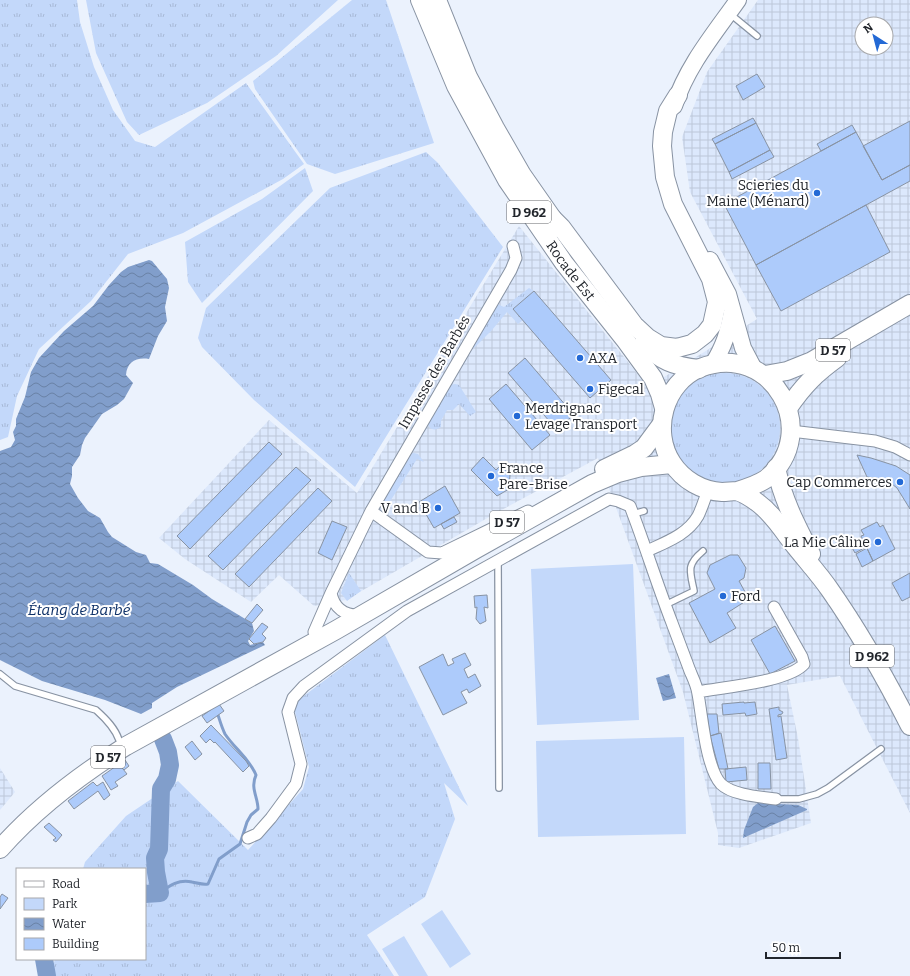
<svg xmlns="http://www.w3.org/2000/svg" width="910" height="976" viewBox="0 0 910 976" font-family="Bitter,serif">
<defs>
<pattern id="industrial-grid" width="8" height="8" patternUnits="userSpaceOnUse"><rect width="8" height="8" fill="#dce8fc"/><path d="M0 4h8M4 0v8" fill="none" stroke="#bcc7d8"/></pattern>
<pattern id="grass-tufts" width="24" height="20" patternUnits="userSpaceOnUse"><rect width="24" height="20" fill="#c3d8fa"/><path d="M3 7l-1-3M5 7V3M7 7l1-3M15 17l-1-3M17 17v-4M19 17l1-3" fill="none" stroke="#a7b9d6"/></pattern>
<pattern id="water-waves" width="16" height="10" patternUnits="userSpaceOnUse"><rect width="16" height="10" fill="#819ecb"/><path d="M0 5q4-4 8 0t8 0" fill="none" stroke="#6981a5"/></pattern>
</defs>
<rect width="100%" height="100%" fill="#ebf2fd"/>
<path fill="url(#industrial-grid)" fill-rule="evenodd" d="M758 0H910V813L840 676 787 685 798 738 811 823 739 848 718 845V833L683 692 598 458 496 513 346 600 314 606 279 575 251 602 185 559 159 538 269 420 357 493 519 226 648 387 757 319 690 192 682 137 707 72ZM862 24H886V48H862Z
M0 768 15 792 0 810Z"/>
<path fill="url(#grass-tufts)" d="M0 0H77L80 22 94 67 113 110 135 141 155 147 246 83 304 164 283 179 183 233 128 254 91 301 39 349 17 396 8 437 0 440Z
M86 0H338L276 56 207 103 139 135 127 122 96 53Z
M352 0H386L434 143 335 174 307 164 255 89 253 81Z
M426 152 438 163 503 247 355 487 254 400 202 347 198 338 206 308 330 188Z
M305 168 313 191 202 303 188 282 185 242 262 199Z
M529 288 534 291 513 309 523 320 518 324 507 312 492 330 474 348 472 346 497 304 504 307Z
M670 428a55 55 0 1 1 110 0a55 55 0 1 1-110 0Z
M455 384 459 385 476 412 470 416 459 404 453 410H447L441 421V427C436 431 429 430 428 424L450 385Z
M414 453 418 454 424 462 417 459 389 503 383 500 409 454Z
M349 573 361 591 347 601 341 593Z
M385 635 468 806 444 783 455 819 425 897 367 935 394 976H50L55 959H145V869H83L85 862 126 816 178 781 248 850 303 789 309 767 294 708 297 701Z"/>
<path fill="#c3d8fa" d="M633 564 639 720 537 725 531 569Z
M684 737 686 834 538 837 536 741Z
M442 910 471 954 450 968 421 924Z
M404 936 428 976H399L382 949Z"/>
<path fill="url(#water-waves)" d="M149 260 152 261 167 279 169 288 165 307 167 321 158 336 149 359C136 357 127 362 126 375L133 383 124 399 117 405 102 414 85 438 82 445 80 455 72 467V476L70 484 78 498 88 511 100 518 108 532 112 537 136 552 146 555 150 563 158 564 193 585 212 599 252 623 254 631 248 641 250 645 263 642 265 645 177 687 152 703V708L141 714 105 700 42 681 0 660V451L11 447 15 440 13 432 16 426V419L25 397 31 372 39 358 64 331 93 306 109 285 121 272 128 267Z
M669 674 676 698 663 701 656 678Z
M758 803 798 805 807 809V810L743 838 744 830 753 807Z"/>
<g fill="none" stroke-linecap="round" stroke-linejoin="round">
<path stroke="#819ecb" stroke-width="3" d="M160 893C170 885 179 879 192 882 198 883 202 885 208 884L219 859 240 844 247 822 251 815 258 809C258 797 250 788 256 775 249 758 234 748 225 734 222 728 220 721 218 715"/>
<path stroke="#819ecb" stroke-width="18" d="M145 894 160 893 156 872 155 858 159 849 161 789 167 779 170 765 168 752 163 739
M44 959 47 976"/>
</g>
<path fill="#adcbfb" stroke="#8893a3" d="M757 74 765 87 743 100 736 86Z
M753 118 756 123 715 144 712 139Z
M910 121V165L882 180 863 146Z
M756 123 770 150 729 172 715 144Z
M852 125 856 132 821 151 817 144Z
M856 132 882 180 910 165V181L756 265 724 204Z
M770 150 774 157 732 179 729 172Z
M866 205 890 252 781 311 756 265Z
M534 291 611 380 590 398 513 309Z
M525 358 574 415 556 429 555 428 554 429 549 423 550 422 508 373Z
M506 384 550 435 532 450 489 399Z
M269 442 282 454 190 549 177 536Z
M857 455 871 458 896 466 910 475V509L897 488 892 484 882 479 867 477Z
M483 457 496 470 501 465 510 475 509 489 497 496 471 470Z
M296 467 311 480 223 570 208 556Z
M445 486 460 513 434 528 419 502Z
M318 488 332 501 249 587 235 574Z
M454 517 457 522 444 529 441 524Z
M332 521 347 527 332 560 318 553Z
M877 522 880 527 883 525 895 549 873 561 861 536 864 535 861 530Z
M861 538 866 547 855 553 850 544Z
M867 548 873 561 862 567 856 554Z
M730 555H738L746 568 744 578 739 581 749 599 727 613 736 628 710 643 689 603 715 589 707 573 710 565Z
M910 573V597L902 601 892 583Z
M487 595 488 608 484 607 486 621 480 624 476 619 477 607 475 608 474 596Z
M257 604 263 610 252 623 245 619Z
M262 623 268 627 262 634 266 638 263 642 254 644 249 639Z
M775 626 795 661 770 674 751 640Z
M465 653 471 665 464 669 468 678 475 674 481 686 469 693 467 689 461 692 467 703 443 715 419 667 443 654 448 666 454 663 452 659Z
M744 702V703L755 702 757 714 746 716 745 713 723 715 722 704Z
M219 704 224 711 207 723 202 716Z
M779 707V710L783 712 782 714 778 715V717L781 716 787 758 776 760 769 709Z
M707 714H717L719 733 710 736Z
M211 725 246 761 249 766 243 772 215 742 214 743 210 739 206 743 200 736Z
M721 733 728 769H719L710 736Z
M192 741 202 754 195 760 185 747Z
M125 760 129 766 124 770 119 764Z
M758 763H770L771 789H758Z
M119 764 127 774 115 782 118 786 111 790 102 776Z
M746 767 747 780 726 782 725 769Z
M93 782 97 786 103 782 110 795 104 800 98 791 74 809 68 801Z
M49 823 62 835 56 842 53 840 56 838 44 827Z
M2 894 8 898 0 909V897Z"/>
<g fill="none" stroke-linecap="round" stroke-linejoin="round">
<g stroke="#8893a3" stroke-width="8">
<path id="service" d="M729 13 757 36
M633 514 644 511
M498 561 499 788
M665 605 694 591C690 571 686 565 703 551
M0 674 15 686 96 710C106 719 115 728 119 740
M776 799H799L817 794 828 788 881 749"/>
</g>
<g stroke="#8893a3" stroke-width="13">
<path id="minor" d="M791 431 875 441 895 447 910 455
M371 511 428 552 442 553 528 511
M647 551C666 542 687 535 698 516 702 508 705 498 708 490
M331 593C334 608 345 616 361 615
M314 632 331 593 371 511 511 270 516 258 513 246
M698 692C723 687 788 682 804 664L802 657 774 607
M248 838 257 834 271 818 296 784 301 764 288 712 293 698 304 686 407 611 609 499 618 501 630 506C645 545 657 584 672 623 678 639 684 655 690 671 693 678 697 686 698 694 702 715 706 768 721 784 732 795 761 797 776 799"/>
</g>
<g stroke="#8893a3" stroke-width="18">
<path id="secondary" d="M674 106C687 66 714 34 738 0
M710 260 728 294 743 348 754 369
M713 364C724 346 728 333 732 312"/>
</g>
<g stroke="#8893a3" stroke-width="20">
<g id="primary">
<path id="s1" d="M420 0 456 86 507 180 564 263 626 341 653 378 660 394 664 408"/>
<path d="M437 0 468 77 495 128 522 175 552 218 557 228"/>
<path d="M552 218 561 227 634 325 648 338 661 346 677 348 692 344 705 334 712 325 717 302 711 279 673 204 665 177 662 146 663 132 668 111 678 95"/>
<path d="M644 343C660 361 674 366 699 369"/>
<path d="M765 375 787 371 812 361 910 304"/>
<path d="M788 408C804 385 815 374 837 358"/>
<path d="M776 468C783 500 796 525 811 554"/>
<path d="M604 469 635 454 644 448 661 425"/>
<path d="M737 491C747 488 757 485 766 479 824 432 771 340 700 368 664 383 651 431 672 463 683 480 702 491 722 492 727 492 732 491 736 491 742 492 753 499 758 503 773 514 783 531 795 546 806 560 819 574 830 590 860 633 886 679 910 726"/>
<path d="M0 849C36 808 80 775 126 746L336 630 476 549 592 484 618 473 641 467 672 464"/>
</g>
</g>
<use href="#service" stroke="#fff" stroke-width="5.5"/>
<use href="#minor" stroke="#fff" stroke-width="11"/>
<use href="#secondary" stroke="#fff" stroke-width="16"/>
<use href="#primary" stroke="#fff" stroke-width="18"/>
</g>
<g fill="#2369d5" stroke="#fff" stroke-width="1.5">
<circle cx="817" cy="193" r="4"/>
<circle cx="580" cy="358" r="4"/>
<circle cx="590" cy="389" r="4"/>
<circle cx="517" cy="416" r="4"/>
<circle cx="491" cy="476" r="4"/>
<circle cx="900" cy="482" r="4"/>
<circle cx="438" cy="508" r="4"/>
<circle cx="878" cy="542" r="4"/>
<circle cx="723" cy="596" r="4"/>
</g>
<g text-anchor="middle" stroke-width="4" stroke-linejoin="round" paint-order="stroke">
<g fill="#fff" stroke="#64676b" stroke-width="1">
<rect x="507" y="201" width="44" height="22" rx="3"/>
<rect x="816" y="339" width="34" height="22" rx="3"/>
<rect x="490" y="511" width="34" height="22" rx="3"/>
<rect x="850" y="645" width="44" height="22" rx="3"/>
<rect x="91" y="746" width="34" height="22" rx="3"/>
</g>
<g font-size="13" font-weight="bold" fill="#22262c">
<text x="529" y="217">D 962</text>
<text x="833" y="355">D 57</text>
<text x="507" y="527">D 57</text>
<text x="872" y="661">D 962</text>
<text x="108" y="762">D 57</text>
</g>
<g font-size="14" fill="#22262c" stroke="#fff" text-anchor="start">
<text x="809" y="190" text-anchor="end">Scieries du<tspan x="809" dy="16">Maine (Ménard)</tspan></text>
<text x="588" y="363">AXA</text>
<text x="598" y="394">Figecal</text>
<text x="525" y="413">Merdrignac<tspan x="525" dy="16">Levage Transport</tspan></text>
<text x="499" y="473">France<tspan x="499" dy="16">Pare-Brise</tspan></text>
<text x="892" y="487" text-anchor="end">Cap Commerces</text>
<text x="430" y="513" text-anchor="end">V and B</text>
<text x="870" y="547" text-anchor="end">La Mie Câline</text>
<text x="731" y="601">Ford</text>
</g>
<g font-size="14" fill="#22262c" stroke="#fff">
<text dy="5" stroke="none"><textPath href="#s1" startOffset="311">Rocade Est</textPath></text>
<text transform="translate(434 372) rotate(-60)" y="5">Impasse des Barbés</text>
</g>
<g font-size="15" font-style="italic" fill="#0e3168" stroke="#fff">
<text x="79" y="615">Étang de Barbé</text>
</g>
</g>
<rect x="16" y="868" width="130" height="92" fill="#ffffff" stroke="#a7a8ab"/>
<rect x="24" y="881" width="20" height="6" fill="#ffffff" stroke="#a7a8ab"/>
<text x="52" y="888" font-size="12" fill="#22262c">Road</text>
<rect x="24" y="898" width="20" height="12" fill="#c3d8fa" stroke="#a7a8ab"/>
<text x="52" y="908" font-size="12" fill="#22262c">Park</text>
<rect x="24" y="918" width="20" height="12" fill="url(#water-waves)" stroke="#a7a8ab"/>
<text x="52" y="928" font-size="12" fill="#22262c">Water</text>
<rect x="24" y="938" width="20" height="12" fill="#adcbfb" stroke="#a7a8ab"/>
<text x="52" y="948" font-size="12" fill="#22262c">Building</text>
<g transform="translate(874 36) rotate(324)"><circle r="19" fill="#ffffff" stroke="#a7a8ab"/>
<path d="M0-3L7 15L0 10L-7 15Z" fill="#2369d5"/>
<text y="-6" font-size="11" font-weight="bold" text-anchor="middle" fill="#22262c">N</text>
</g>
<path d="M766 952v6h74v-6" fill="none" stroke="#22262c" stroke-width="2"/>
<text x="772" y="952" font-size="12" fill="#22262c" stroke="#ffffff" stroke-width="3" paint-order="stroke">50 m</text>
</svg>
